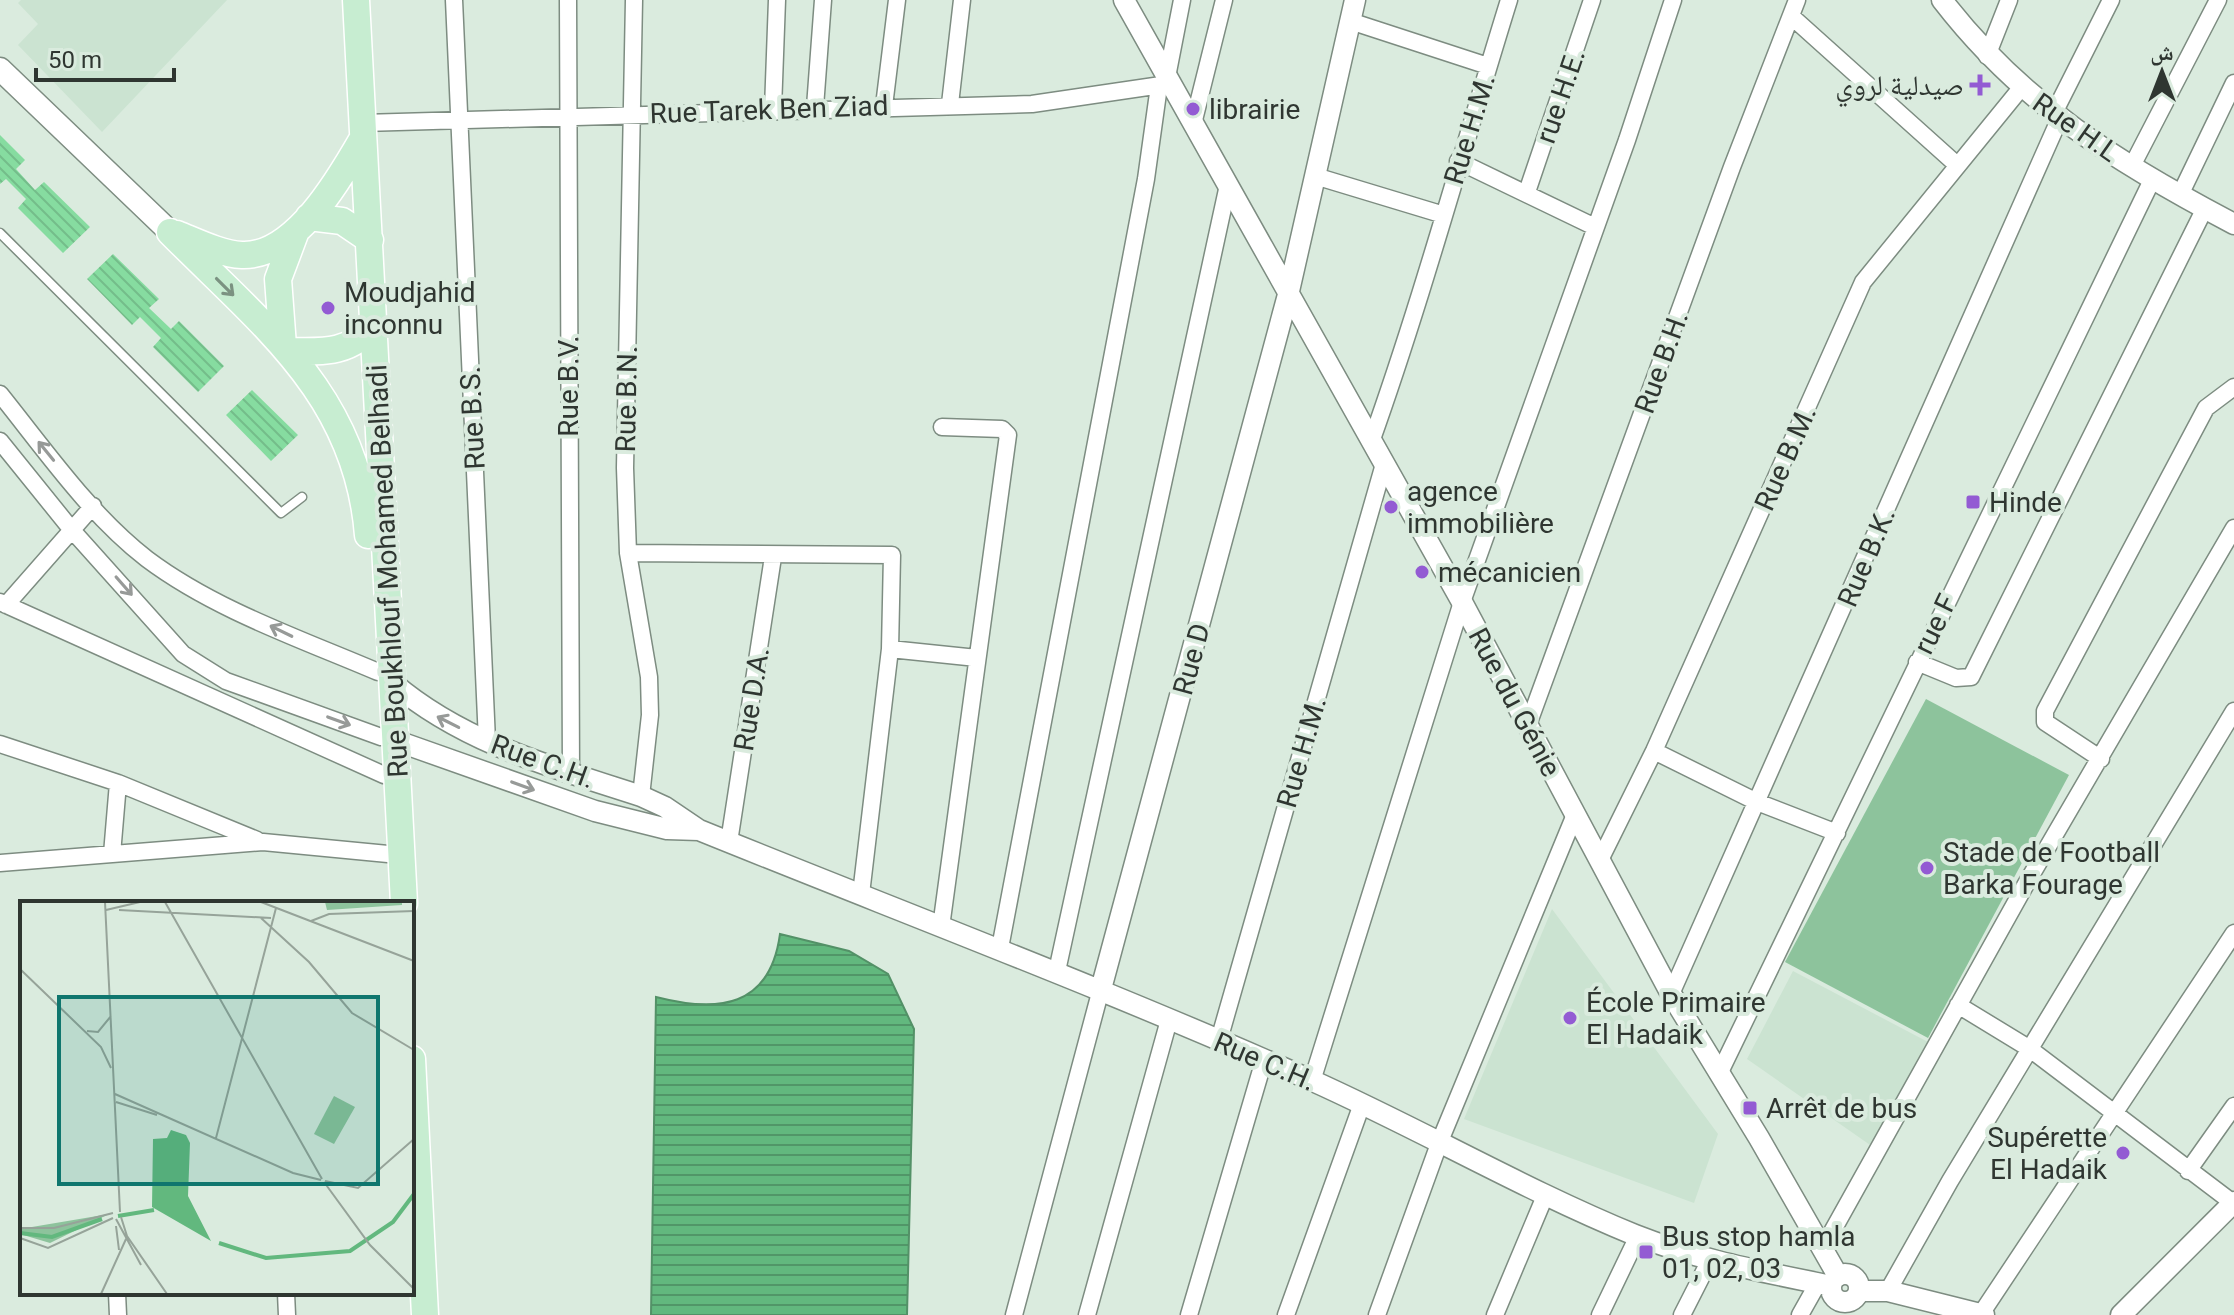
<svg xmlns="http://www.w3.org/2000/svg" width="2234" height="1315" viewBox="0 0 2234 1315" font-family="Roboto,'Noto Naskh Arabic',sans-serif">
<defs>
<pattern id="water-rules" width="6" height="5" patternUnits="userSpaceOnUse" patternTransform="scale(2)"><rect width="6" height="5" fill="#62b87e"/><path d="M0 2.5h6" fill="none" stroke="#519668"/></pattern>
<pattern id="building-back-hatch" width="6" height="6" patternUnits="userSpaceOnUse" patternTransform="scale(2)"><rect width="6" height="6" fill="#86dca0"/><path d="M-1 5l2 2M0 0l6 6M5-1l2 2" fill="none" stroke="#74bd8a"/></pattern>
</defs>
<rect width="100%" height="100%" fill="#daebde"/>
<path fill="#cbe3d1" d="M21 0H227L102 132 18 45 38 24 18 3Z
M1552 909 1718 1134 1694 1203 1464 1119Z
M1793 971 1928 1042 1873 1147 1747 1059Z"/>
<path fill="#8dc39c" d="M1926 699 2069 775 1928 1038 1785 962Z"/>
<path fill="url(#water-rules)" stroke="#539167" stroke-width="2" d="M780 934 849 951 888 974 914 1029 907 1315H651L656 997C718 1013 770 1008 780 934Z"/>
<path fill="url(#building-back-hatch)" d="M0 135 25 160 16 169 35 190 44 182 90 227 63 253 18 208 26 199 6 179 0 184Z
M113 254 159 299 149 308 171 329 179 321 224 366 198 392 153 347 161 338 140 317 132 325 87 279Z
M252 390 298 435 271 461 226 415Z"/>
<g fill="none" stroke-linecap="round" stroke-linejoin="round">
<g stroke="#7d8c81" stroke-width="11">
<path id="service" d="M0 233 281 513 302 497"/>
</g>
<g stroke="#7d8c81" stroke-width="19">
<path id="minor" d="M454 0 487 741
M568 0 571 773
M634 0 625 468 628 553 649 677 650 715 641 796
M1791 16 1957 165
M1350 21 1488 66
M1987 56 2009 0
M1168 72 1182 0
M950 104 962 0
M884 106 897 0
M815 107 823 0
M773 109 777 0
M2053 115 2111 0
M1194 120 1224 0
M363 123 1032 104 1168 84
M1458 161 1595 227
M2132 166 2218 0
M1315 176 1444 215
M1527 192 1592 0
M2180 195 2234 83
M0 394C45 450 90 515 147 559 215 610 301 639 378 672
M0 441 71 529 183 654 226 681 381 737
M1371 442C1423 296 1463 148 1509 0
M628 553 892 555 890 649 861 894
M0 602 384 775
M6 605 93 506
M890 649 977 658
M1917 662 1956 678 1971 677 2205 208
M1528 725 1732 167 1797 0
M0 744 118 783 257 840
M1654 751 1757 802 1837 833
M2101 759 2045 722V711L2206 408 2234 387
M729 842 773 557
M112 854 118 783
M1600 860 1654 751 1863 282 2021 88
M0 863 263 842 388 854
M941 927 1008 435 1002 429 942 427
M1000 948 1146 179 1159 86
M1057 971 1228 185
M1671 994 2059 120
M1958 1005 2030 1049 2233 1203
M1219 1040 1384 464
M1720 1072 2153 178
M1312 1081 1462 602 1627 140 1673 0
M2188 1171 2234 1106
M1823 1248 2026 884 2234 528
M1888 1291 1950 1181 2234 711
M117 1293 118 1315
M286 1293 287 1315
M1981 1314 2234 933
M1014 1315 1101 989
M1087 1315 1169 1020
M1189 1315 1264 1060
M1286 1315 1362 1104
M1377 1315 1440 1141 1574 817
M1495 1315 1545 1196
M1600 1315 1638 1236
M1682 1315 1710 1260
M1800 1315 1818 1283"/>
</g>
<g stroke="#7d8c81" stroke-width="23">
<path id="tertiary" d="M1124 0 1462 602 1671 994 1759 1138 1838 1276
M1942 0C2023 105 2118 163 2234 224
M393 683C463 743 555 768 641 796L665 807 699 830C904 913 1111 991 1313 1081 1422 1130 1525 1190 1635 1235 1698 1260 1765 1272 1831 1286
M397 741 595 811 667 829 699 830
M1101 989 1289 291 1355 0
M1831 1288a14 14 0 1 1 28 0a14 14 0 1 1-28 0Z
M1859 1291H1888L1984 1315
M2121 1315 2234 1202"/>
</g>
<g stroke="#7d8c81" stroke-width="25">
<path id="secondary" d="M0 69 170 232"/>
</g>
<g stroke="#fff" stroke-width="29">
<path id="primary" d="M356 0 404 903
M309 217 342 221 370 240
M170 232C262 325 357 395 368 535
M177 234C197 242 221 254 242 255 295 257 340 178 363 138
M283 346 278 279 296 231
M288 351C323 352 352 354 374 323
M412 1059 425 1315"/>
</g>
<use href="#service" stroke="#fff" stroke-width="8"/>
<use href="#minor" stroke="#fff" stroke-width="16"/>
<use href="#tertiary" stroke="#fff" stroke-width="20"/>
<use href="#secondary" stroke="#fff" stroke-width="22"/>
<use href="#primary" stroke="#c7edd1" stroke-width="26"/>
</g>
<defs><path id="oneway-shaft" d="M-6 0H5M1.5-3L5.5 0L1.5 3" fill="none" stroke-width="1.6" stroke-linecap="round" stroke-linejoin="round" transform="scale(2)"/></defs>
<use stroke="#7b9281" href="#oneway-shaft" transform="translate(225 287) rotate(45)"/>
<g stroke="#979a98">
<use href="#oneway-shaft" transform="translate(46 451) rotate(-129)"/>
<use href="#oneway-shaft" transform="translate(124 586) rotate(49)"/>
<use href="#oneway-shaft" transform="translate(281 631) rotate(-154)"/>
<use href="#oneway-shaft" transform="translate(339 721) rotate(20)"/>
<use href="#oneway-shaft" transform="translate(448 722) rotate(-153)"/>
<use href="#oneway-shaft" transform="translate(523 786) rotate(20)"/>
</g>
<g fill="#935bd3" stroke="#daebde" stroke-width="3">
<path d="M1976 73h8v8h8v8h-8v8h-8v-8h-8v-8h8z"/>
<circle cx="1193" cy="109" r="8"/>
<circle cx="328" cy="308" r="8"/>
<rect x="1965" y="494" width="16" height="16" rx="4"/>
<circle cx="1391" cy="507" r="8"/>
<circle cx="1422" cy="572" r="8"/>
<circle cx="1927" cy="868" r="8"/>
<circle cx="1570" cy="1018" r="8"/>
<rect x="1742" y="1100" width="16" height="16" rx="4"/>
<circle cx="2123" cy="1153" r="8"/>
<rect x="1638" y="1244" width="16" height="16" rx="4"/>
</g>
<g text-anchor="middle" stroke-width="8" stroke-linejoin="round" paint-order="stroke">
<g font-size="28" fill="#2f3631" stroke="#daebde" text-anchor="start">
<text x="1964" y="95" text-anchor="end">صيدلية لروي</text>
<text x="1209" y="119">librairie</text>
<text x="344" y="302">Moudjahid<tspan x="344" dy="32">inconnu</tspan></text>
<text x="1407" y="501">agence<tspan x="1407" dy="32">immobilière</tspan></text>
<text x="1989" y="512">Hinde</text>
<text x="1438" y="582">mécanicien</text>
<text x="1943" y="862">Stade de Football<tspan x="1943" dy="32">Barka Fourage</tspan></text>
<text x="1586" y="1012">École Primaire<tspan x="1586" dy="32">El Hadaik</tspan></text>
<text x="1766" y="1118">Arrêt de bus</text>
<text x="2107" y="1147" text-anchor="end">Supérette<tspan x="2107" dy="32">El Hadaik</tspan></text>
<text x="1662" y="1246">Bus stop hamla<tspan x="1662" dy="32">01, 02, 03</tspan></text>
</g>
<g font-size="28" fill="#2f3631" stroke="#daebde">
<text transform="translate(1560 96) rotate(-71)" y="10">rue H.E.</text>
<text transform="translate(769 109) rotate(-2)" y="10">Rue Tarek Ben Ziad</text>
<text transform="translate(2076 127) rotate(35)" y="10">Rue H.L</text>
<text transform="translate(1469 129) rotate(-73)" y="10">Rue H.M.</text>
<text transform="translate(1661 362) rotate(-70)" y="10">Rue B.H.</text>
<text transform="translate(568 386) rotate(-90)" y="10">Rue B.V.</text>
<text transform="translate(626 399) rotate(-89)" y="10">Rue B.N.</text>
<text transform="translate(472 418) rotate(-93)" y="10">Rue B.S.</text>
<text transform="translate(1785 458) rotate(-66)" y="10">Rue B.M.</text>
<text transform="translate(1866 557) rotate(-67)" y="10">Rue B.K.</text>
<text transform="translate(387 571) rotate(-93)" y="10">Rue Boukhlouf Mohamed Belhadi</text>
<text transform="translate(1935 624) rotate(-64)" y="10">rue F</text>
<text transform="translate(1191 659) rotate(-75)" y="10">Rue D</text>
<text transform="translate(751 699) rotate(-81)" y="10">Rue D.A.</text>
<text transform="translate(1515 702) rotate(62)" y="10">Rue du Génie</text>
<text transform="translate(1301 752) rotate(-74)" y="10">Rue H.M.</text>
<text transform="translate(543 761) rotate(20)" y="10">Rue C.H.</text>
<text transform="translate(1265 1061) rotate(23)" y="10">Rue C.H.</text>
</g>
</g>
<g transform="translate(20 901)">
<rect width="394" height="394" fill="#daebde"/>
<path d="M305 1H382V4L307 9ZM89 313 30 342 0 333V328Z" fill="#8dc39c"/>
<path d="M314 195 335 206 314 243 294 233Z" fill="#8dc39c"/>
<path d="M151 229 166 234 170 242 168 295 191 340 132 306 133 238 147 237Z" fill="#62b87e"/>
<path fill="none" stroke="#62b87e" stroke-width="4" d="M98 315 134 309M0 332 32 336 82 318M199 342 246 357 330 350 373 321 394 293"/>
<path fill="none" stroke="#96a399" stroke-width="2" d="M85 1 100 311M145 1 302 278M241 1 394 60M86 9 120 1M99 9 251 17M241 17 289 61 332 112 394 149M291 20 309 13 394 10M0 68 81 146 91 167M67 130 78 131 91 115M95 193 273 272 301 279M96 201 137 214M196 237 256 7M305 280 338 287 394 238M304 281 350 344 394 388M101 316 107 335 147 393M96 318 121 364M96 325 99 349M0 327H34L93 312M0 337 28 347 93 317M81 393 106 338"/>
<path fill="#0f766e" fill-opacity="0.15" stroke="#0f766e" stroke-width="4" d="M39 96H358V283H39Z"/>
<rect width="394" height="394" fill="none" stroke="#2f3631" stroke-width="4"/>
</g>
<g transform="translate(2162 72)" stroke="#daebde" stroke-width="6" paint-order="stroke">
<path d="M0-6L14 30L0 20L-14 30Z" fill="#2f3631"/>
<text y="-12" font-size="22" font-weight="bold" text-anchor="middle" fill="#2f3631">ش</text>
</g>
<path d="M36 68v12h138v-12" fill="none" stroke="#2f3631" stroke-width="4"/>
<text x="48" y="68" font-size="24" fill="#2f3631" stroke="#daebde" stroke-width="6" paint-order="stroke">50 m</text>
</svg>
